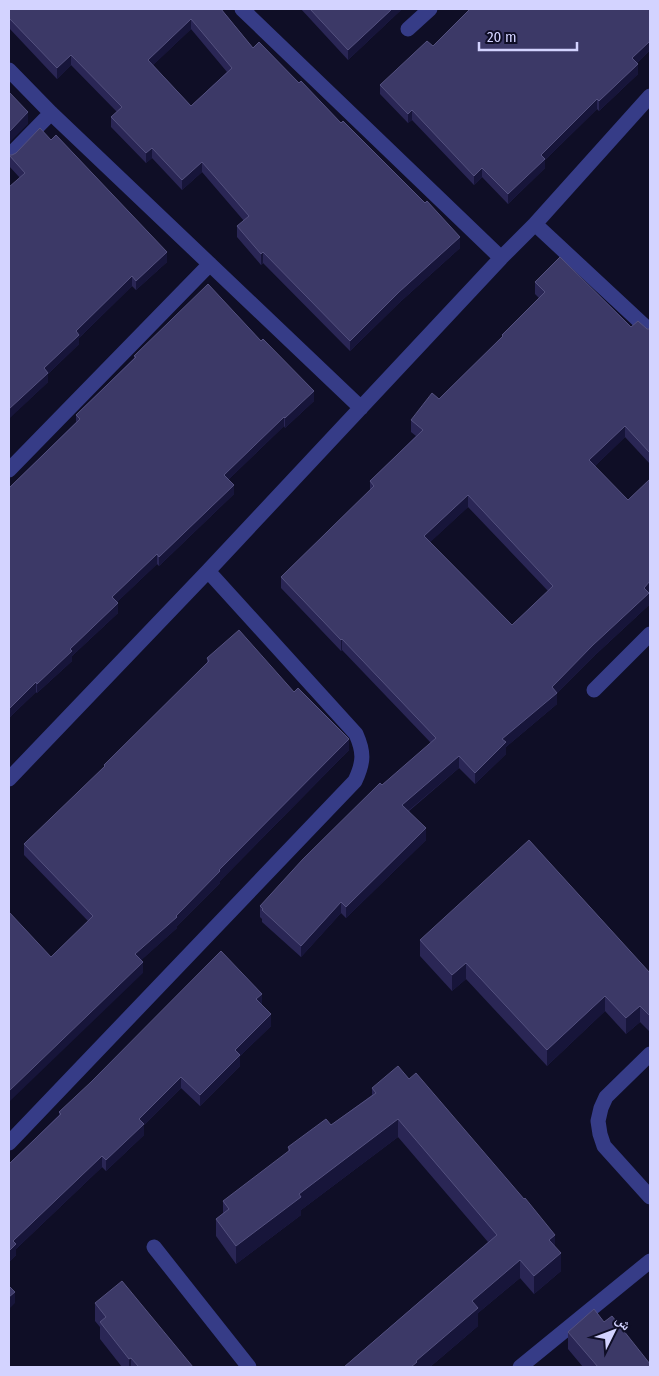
<svg xmlns="http://www.w3.org/2000/svg" width="659" height="1376" viewBox="0 0 659 1376" font-family="'Fira Sans Condensed','Noto Naskh Arabic',sans-serif">
<rect width="100%" height="100%" fill="#0f0e26"/>
<g fill="none" stroke-linecap="round" stroke-linejoin="round">
<path stroke="#363c87" stroke-width="15" d="M242 9 501 258
M408 29 430 9
M9 70 51 113 361 408
M9 156 51 113
M535 224 650 331
M9 470 210 264
M594 690 650 634
M9 779 208 571 501 258 535 224 650 96
M650 1054 606 1097 601 1108 598 1121 600 1134 604 1146 650 1197
M9 1143 355 781C364 762 364 752 356 734L208 571
M154 1247 249 1367
M520 1367 650 1261"/>
</g>
<path fill="#2a2655" fill-rule="evenodd" d="M9 9H221L253 48 299 83 460 248 399 303 350 351 263 263 261 265 237 237V226L244 221 202 172 182 190 152 158 146 163 111 127V117L117 112 71 65 57 79 9 28ZM191 29 227 72 191 106 153 65Z
M301 9H402L348 60Z
M650 9V50L637 63 638 74 599 111 597 109 545 160V168L508 204 482 177 474 185 412 120 408 123 380 94V85L433 46Z
M9 155 167 262 136 290 132 286 79 338V344L48 374V382L17 411 20 178 9 166Z
M535 282 631 327 650 329V464L625 437 595 466 649 594V605L593 657 557 693V704L506 747V754L475 784 459 768 409 811 426 840 346 918 341 913 301 957 262 922V919L260 917V906L382 785 431 743 342 650 341 651 281 588V577L370 490V481L416 436 411 432V420L439 399 502 337V335L539 298 535 294ZM468 507 548 591 512 625 430 542Z
M134 356 314 401 285 428 284 426 228 480 234 494 159 566 157 564 117 602 118 613 72 656V661L37 693 36 692 9 718V488L76 422V415L134 358Z
M207 658 294 692 349 750 220 881V883L177 926V928L141 960 143 973 51 957 88 921 24 855V844L104 768V765L207 663Z
M420 940 650 973V1032L640 1022 626 1034 605 1011 547 1066 466 979 452 991 420 956Z
M261 1005 271 1026 240 1056V1066L200 1106 181 1088 144 1125V1135L106 1171 102 1167 16 1249V1255L9 1262V1164L59 1115V1112Z
M372 1088 555 1247 561 1271 534 1294 520 1278 478 1313V1326L430 1367H344L488 1242 398 1137 301 1210V1215L236 1264 216 1236V1219L223 1213V1201L288 1152V1147L331 1125 372 1095Z
M95 1303 193 1367H122L100 1339V1327L95 1321Z
M604 1322 650 1367H583L568 1349V1332Z"/>
<path fill="#17153a" d="M392 9H402L348 60V50Z
M191 19V29L148 70V60Z
M650 41V50L632 68V58Z
M71 55V65L57 79V68Z
M638 64V74L599 111V101Z
M597 99V109L545 160V168L508 204V194L541 155Z
M412 110V120L408 123V114Z
M28 112V124L9 143V132Z
M152 148V158L146 163V153Z
M202 162V172L182 190V180Z
M482 168V177L474 185V176Z
M460 237V248L399 303 350 351V341L399 292Z
M167 252V262L136 290V281Z
M263 252V263L261 265V254Z
M132 276V286L79 338V344L48 374V382L9 419V409L76 331Z
M314 391V401L285 428V418Z
M284 417V426L224 484V475Z
M625 426V437L589 472V460Z
M234 485V494L159 566V557Z
M468 495V507L424 548V536Z
M157 554V564L112 607V597Z
M650 581V593L649 594V605L593 657 556 694 557 693V704L506 747V754L475 784V773L502 739Z
M118 603V613L72 656V661L37 693V684L70 649Z
M342 639V650L341 651V640Z
M36 682V692L9 718V709Z
M349 739V750L220 881V883L177 926V928L135 966V954Z
M459 756V768L402 816V805Z
M426 828V840L346 918V907Z
M341 902V913L301 957V946Z
M143 962V973L9 1102V1091Z
M466 963V979L452 991V975Z
M262 994V1005L256 1010V999Z
M605 996V1011L547 1066V1050Z
M640 1006V1022L626 1034V1018Z
M271 1014V1026L240 1056V1066L200 1106V1095L235 1050Z
M181 1077V1088L144 1125V1135L106 1171V1160L139 1119Z
M398 1119V1137L301 1210V1215L236 1264V1246L299 1194Z
M102 1156V1167L16 1249V1255L9 1262V1251L13 1241Z
M555 1235V1252L549 1240Z
M561 1253V1271L534 1294V1276Z
M520 1260V1278L478 1313V1326L430 1367H411L472 1301Z
M15 1292V1303L9 1309V1297Z
M131 1358V1367H129V1359Z"/>
<path fill="#3c3967" stroke="#54517f" fill-rule="evenodd" d="M9 9H221L253 48 259 42 299 83 301 81 341 123 343 121 425 203 427 201 460 237 399 292 350 341 263 252 261 254 237 226 249 216 202 162 182 180 152 148 146 153 111 117 122 107 71 55 57 68 9 18ZM191 19 232 68 191 106 148 60Z
M310 9H392L348 50Z
M470 9H650V41L632 58 638 64 599 101 597 99 541 155 545 159 508 194 482 168 474 176 412 110 408 114 380 85 427 41 433 46Z
M9 92 28 112 9 132Z
M40 128 51 140 56 135 167 252 136 281 132 276 76 331 79 335 44 368 48 373 9 409V187L25 173 9 155H12L16 153Z
M560 257 631 327 638 321 647 329H650V453L625 426 589 460 628 500 650 479V581L644 588 649 593 593 645 552 687 557 693 502 739 506 742 475 773 459 756 402 805 426 828 346 907 341 902 301 946 262 910 263 909 260 906 303 859 380 783 382 785 436 738 342 639 341 640 281 577 374 486 370 481 423 430 411 420 432 393 439 399 503 336 502 335 545 292 535 282ZM468 495 553 586 512 625 424 536Z
M208 284 261 341 263 339 314 391 285 418 284 417 224 475 234 485 159 557 157 554 112 597 118 603 70 649 72 651 37 684 36 682 9 709V488L80 419 76 415 136 357 134 356Z
M239 630 294 692 298 688 349 739 219 870 220 871 176 916 177 917 135 954 143 962 9 1091V912L51 957 93 916 24 844 105 766 104 765 209 661 207 658Z
M529 840 650 973V1016L640 1006 626 1018 605 996 547 1050 466 963 452 975 420 940Z
M221 951 262 994 256 999 271 1014 235 1050 240 1055 200 1095 181 1077 139 1119 144 1124 106 1160 102 1156 13 1241 16 1244 9 1251V1164L61 1114 59 1112 91 1082Z
M398 1066 409 1079 416 1073 524 1199 525 1198 555 1235 549 1240 561 1253 534 1276 520 1260 472 1301 478 1308 416 1361 417 1362 411 1367H344L497 1235 398 1119 299 1194 301 1197 236 1246 216 1219 229 1209 223 1201 290 1150 288 1147 326 1119 331 1125 376 1093 372 1088Z
M122 1281 193 1367H139L131 1358 129 1359 100 1322 106 1317 95 1303Z
M9 1286 15 1292 9 1297Z
M594 1309 604 1322 612 1316 650 1364V1367H598L568 1332Z"/>
<rect width="659" height="1376" fill="none" stroke="#d3d3ff" stroke-width="20"/>
<g transform="translate(614 1331) rotate(48)" stroke="#0f0e26" stroke-width="4" paint-order="stroke">
<path d="M0-4L9 19L0 12L-9 19Z" fill="#d3d3ff"/>
<text y="-8" font-size="14" font-weight="bold" text-anchor="middle" fill="#d3d3ff">ش</text>
</g>
<path d="M479 42v8h98v-8" fill="none" stroke="#d3d3ff" stroke-width="2.5"/>
<text x="487" y="42" font-size="15" fill="#d3d3ff" stroke="#0f0e26" stroke-width="4" paint-order="stroke">20 m</text>
</svg>
